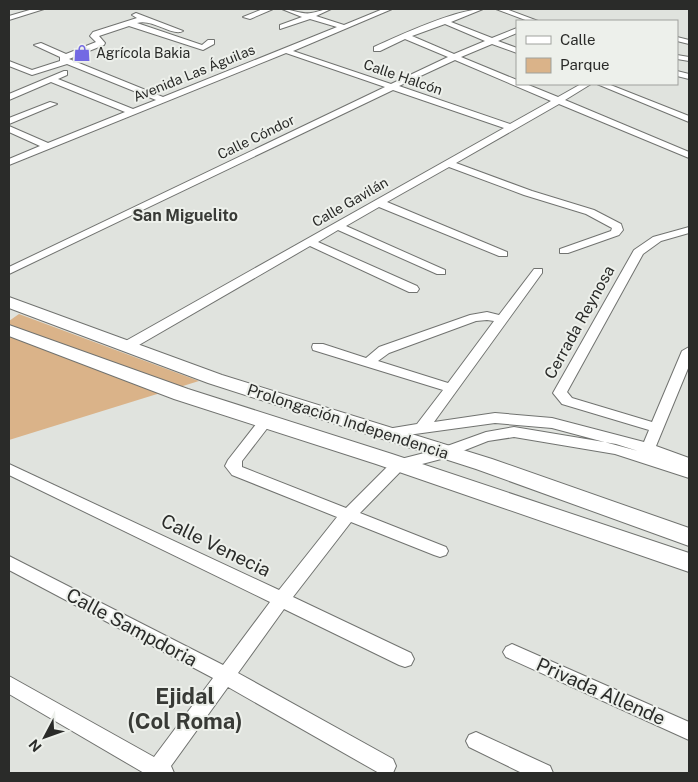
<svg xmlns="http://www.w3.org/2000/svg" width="698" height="782" viewBox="0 0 698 782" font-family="'Public Sans',sans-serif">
<rect width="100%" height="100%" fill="#e0e3de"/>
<path fill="#dab389" d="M19 314 199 381 9 440V321Z"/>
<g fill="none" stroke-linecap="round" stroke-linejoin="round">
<g stroke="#717370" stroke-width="2">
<path id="street" d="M33 9H44L9 20V16Z
M263 9H273L250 19 243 17Z
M282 9C291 9 303 15 311 13 318 12 323 9 331 9L316 16 344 25 383 9H392L293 51 391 84 448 57 405 39 380 51H374V47C400 35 457 9 483 9L451 22 492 38 517 28V33L498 41 517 48V53L492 44 461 57 517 80V84H526L558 97 581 84H591L565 100 689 152V158L559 104 456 163 532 191 594 210 621 224 623 230 619 235 568 253H560V249L611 231 612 228 586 214 524 195 449 167 387 202 507 252V256H499L379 207 346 226 445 270V274H437L338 230 318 242 417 286 419 289 417 292H409L310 246 132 349H122L121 346 122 343 504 128 393 90 9 274V267L385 87 286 53 9 165V159L40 146 9 132V126L48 143 125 112 51 82 9 100V94L64 71H67V75L58 79 133 109 156 100 67 64 32 75 9 66V61L32 70 60 61V57L34 45 41 43 66 54 96 42 90 36 93 32 137 18 132 15 136 13 183 31C173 37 152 18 137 23L202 45 208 40H214V44L203 50 129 26 99 36 105 43 104 45 69 59 163 97 337 27 310 19 280 29V25L302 17ZM445 24 485 41 454 54 412 36ZM455 60 551 101 510 124 399 86Z
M496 9H506L538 21H528Z
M677 37 689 40V44L677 41Z
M677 55 689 57V61L677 59Z
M677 71 689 74V79L677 76Z
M597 84H608L689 116V122Z
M50 102 57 104 9 124V118Z
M689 227V233L661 241 643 254 567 392 572 398 652 422 682 351 689 347V366L656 446 689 458V478L615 454 514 437 488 441 445 458 403 469 360 513 446 547 448 551 446 555 440 557 434 555 351 522 293 597 411 653 414 659 411 665 405 667 399 665 284 609 238 673 393 759 396 766 393 773H379L228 687 171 766 174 773H144L9 694V676L154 757 213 678 9 570V556L223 665 270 602 9 475V464L279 590 337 517 232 475 225 466 228 460 260 419H270L272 422 242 461V467L346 508 393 461 436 450 486 432 514 427 616 444 638 451 552 428 495 423 386 438 381 436 379 433 381 430 417 424 443 390 313 350 312 347 313 344H323L366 358 379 347 470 315 487 312 499 315 534 269H542V273L434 422 495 413 552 418 644 442 649 430 562 404 553 393 634 250 653 237ZM487 320 494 321 448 383 378 361 389 353 476 321Z
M512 644 689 722V740L506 657 503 652 506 647Z
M476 732 550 766 553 773H522L469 747 466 741 469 735Z"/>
</g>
<g stroke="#717370" stroke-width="2">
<path id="secondary" d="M9 297 222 375 492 459 689 528V546L476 469 208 383 9 308Z
M9 325 188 389 392 454 689 553V572L376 464 174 399 9 336Z"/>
</g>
<use href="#street" fill="#fff" fill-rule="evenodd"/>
<use href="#secondary" fill="#fff" fill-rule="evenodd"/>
</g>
<defs>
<g id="shop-bare" transform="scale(1.35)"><path d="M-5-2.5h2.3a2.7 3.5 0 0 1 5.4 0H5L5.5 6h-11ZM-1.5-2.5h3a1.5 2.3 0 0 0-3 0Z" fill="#7369e3" stroke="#edf0eb" stroke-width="2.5" paint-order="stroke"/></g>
</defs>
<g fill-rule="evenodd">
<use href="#shop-bare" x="82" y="53"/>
</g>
<g text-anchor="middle" stroke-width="4" stroke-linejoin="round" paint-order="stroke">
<g font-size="14" fill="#2a2b29" stroke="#edf0eb" text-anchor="start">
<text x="96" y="58">Agrícola Bakia</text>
</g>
<g font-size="14" fill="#2a2b29" stroke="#edf0eb">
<text transform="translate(194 73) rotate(-22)" y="5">Avenida Las Águilas</text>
<text transform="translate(403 77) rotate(19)" y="5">Calle Halcón</text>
<text transform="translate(256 137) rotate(-26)" y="5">Calle Cóndor</text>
<text transform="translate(350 202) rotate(-30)" y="5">Calle Gavilán</text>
</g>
<g font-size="16" font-weight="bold" fill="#383a36" stroke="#edf0eb">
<text x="185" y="221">San Miguelito</text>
</g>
<g font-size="16" fill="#2a2b29" stroke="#edf0eb">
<text transform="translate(579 322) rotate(-61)" y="6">Cerrada Reynosa</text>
<text transform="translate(348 421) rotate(18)" y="6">Prolongación Independencia</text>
</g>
<g font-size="19" fill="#2a2b29" stroke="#edf0eb">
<text transform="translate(216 545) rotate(26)" y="7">Calle Venecia</text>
<text transform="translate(132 627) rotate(28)" y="7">Calle Sampdoria</text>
<text transform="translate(601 691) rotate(24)" y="7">Privada Allende</text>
</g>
<g font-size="22" font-weight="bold" fill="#383a36" stroke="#edf0eb">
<text x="185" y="704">Ejidal<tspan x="185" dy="25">(Col Roma)</tspan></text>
</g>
</g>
<rect width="698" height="782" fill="none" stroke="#2a2b29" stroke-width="20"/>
<rect x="516" y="20" width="162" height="65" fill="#edf0eb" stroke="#9fa19d"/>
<rect x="526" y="36" width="25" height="8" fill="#ffffff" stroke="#9fa19d"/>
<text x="560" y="45" font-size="15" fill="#2a2b29">Calle</text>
<rect x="526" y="58" width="25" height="15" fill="#dab389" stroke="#9fa19d"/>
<text x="560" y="70" font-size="15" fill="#2a2b29">Parque</text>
<g transform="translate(45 737) rotate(229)" stroke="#edf0eb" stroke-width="4" paint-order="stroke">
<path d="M0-4L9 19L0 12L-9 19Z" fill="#2a2b29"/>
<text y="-8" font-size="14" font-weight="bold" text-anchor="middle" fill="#2a2b29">N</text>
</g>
</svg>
